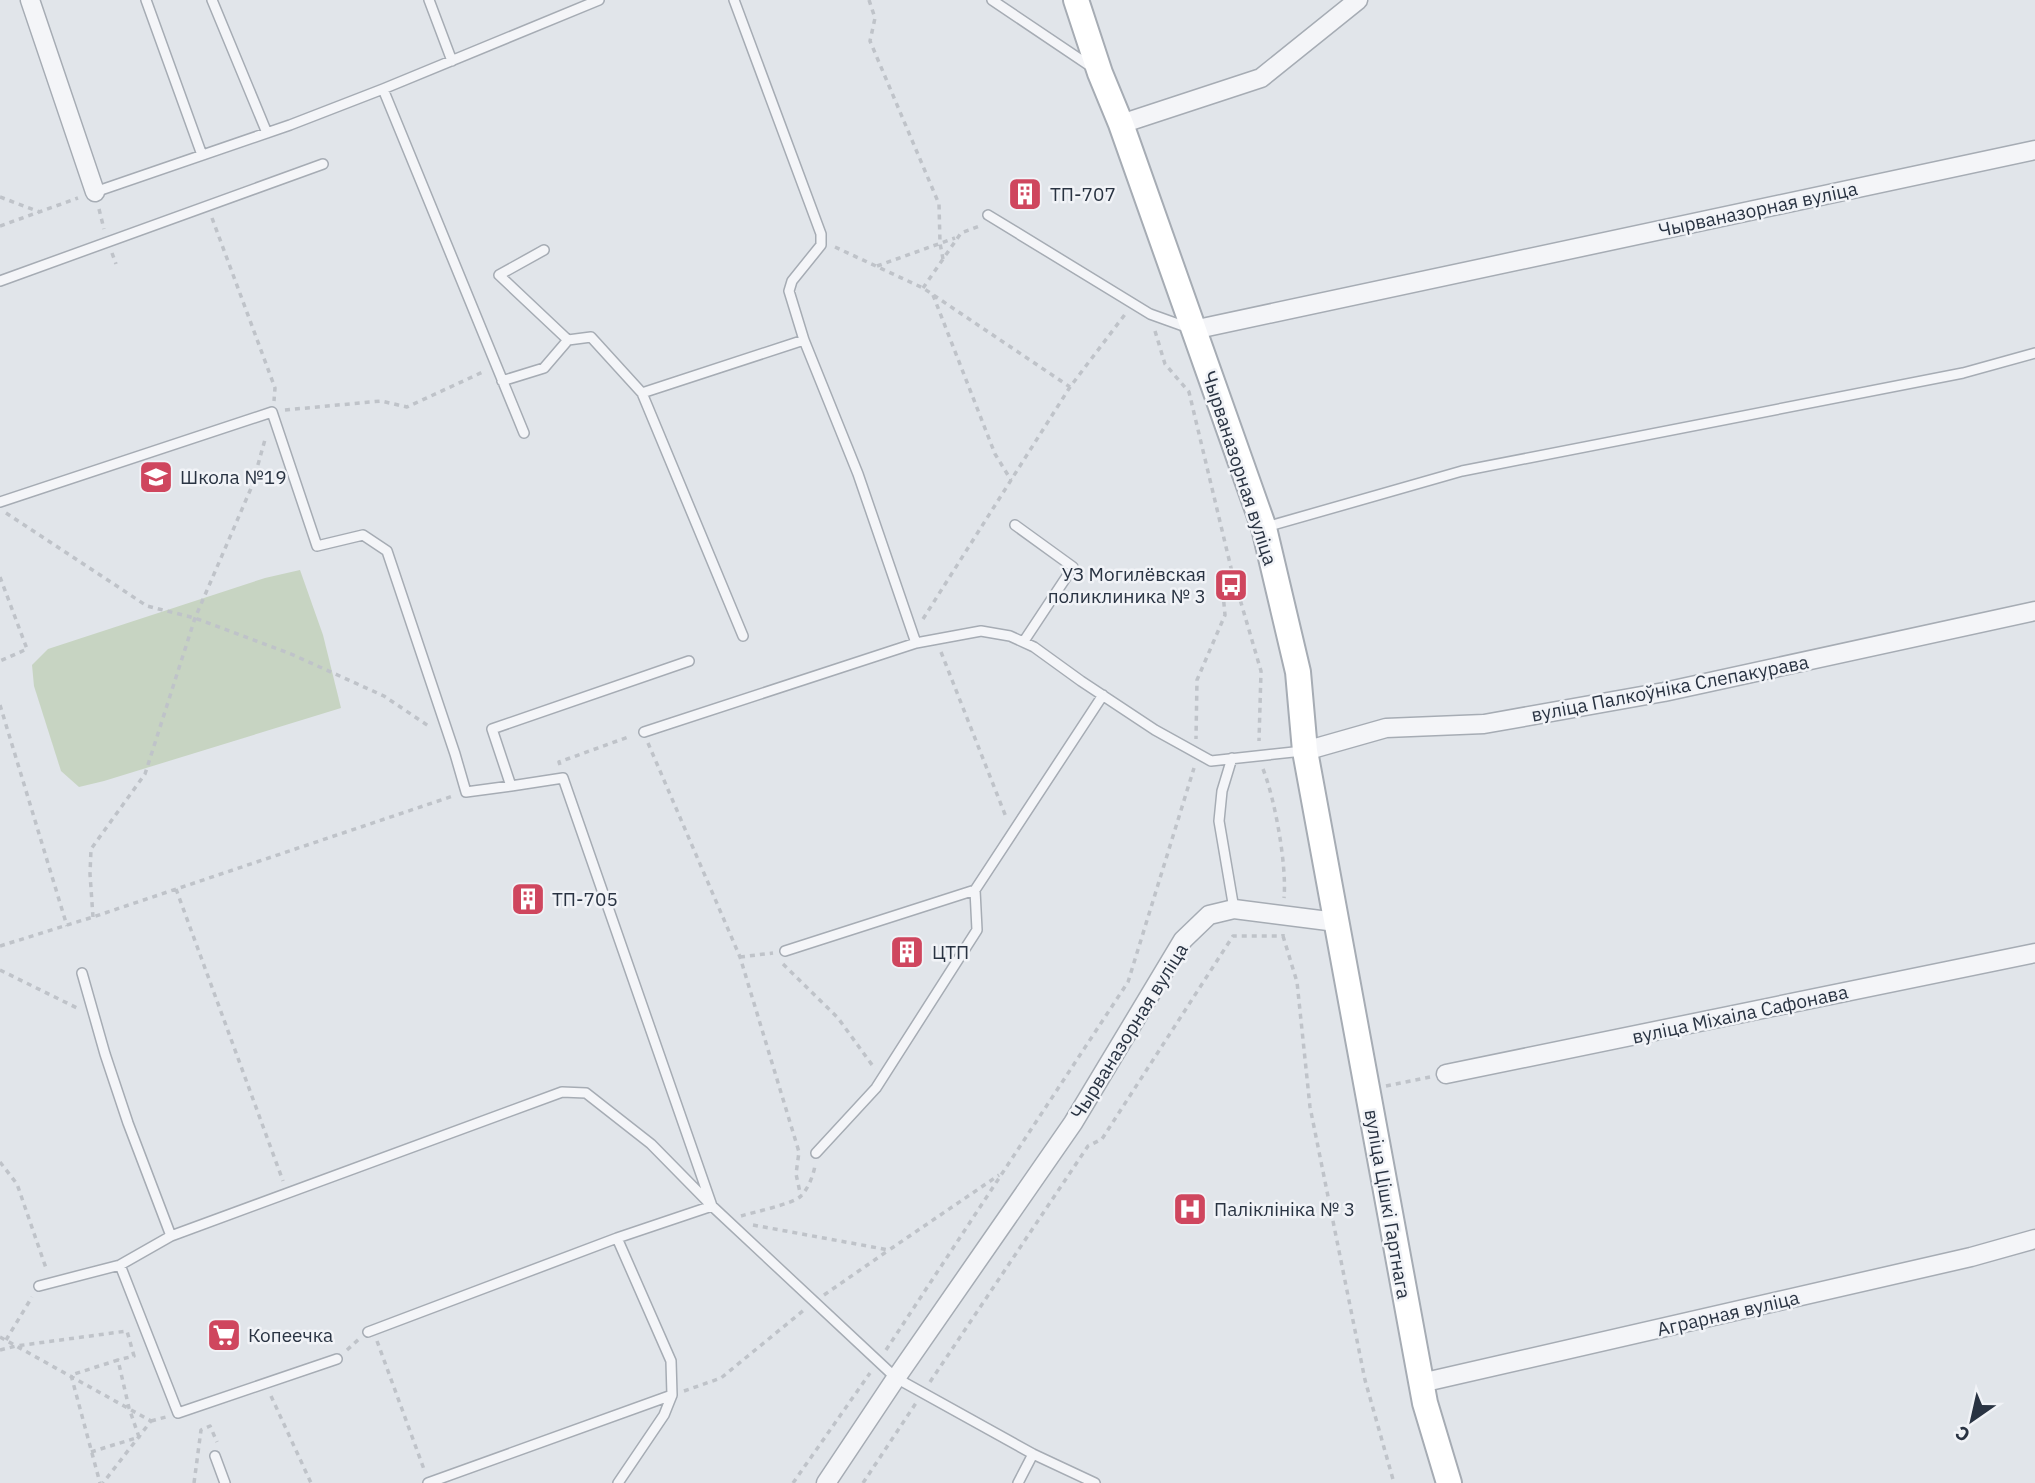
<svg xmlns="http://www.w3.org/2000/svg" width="2035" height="1483" viewBox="0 0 2035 1483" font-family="'IBM Plex Sans',sans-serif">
<rect width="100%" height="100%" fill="#e1e5ea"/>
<path fill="#c7d4c2" d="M300 570 323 635 341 708 104 781 79 787 61 771 34 686 32 665 48 649 265 578Z"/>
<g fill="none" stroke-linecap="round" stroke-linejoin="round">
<g stroke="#a6acb4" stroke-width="12">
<path id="lane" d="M146 0 202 155
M212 0 267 133
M429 0 452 61
M734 0 821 234V245L792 281 789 291 804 340 858 474 916 643
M992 0 1093 68
M383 89 524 433
M95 192 290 125 383 89 599 0
M988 215 1150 314 1189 328
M0 281 323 164
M568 340 591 337 642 393 743 636
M502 381 544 368 568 340 499 275 544 250
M642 393 804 340
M0 502 272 412 317 546 363 535 387 551 455 754 466 792 511 786
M1015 525 1073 567 1024 641
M1266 527 1462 471 1963 373 2035 353
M644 732 916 643 981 631 1010 636 1034 647 1081 681 1155 730 1211 761 1303 751
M1232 758 1222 791 1219 821 1234 909
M785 951 975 890 1103 695
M82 973 105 1054 128 1123 171 1236
M816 1153 876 1088 977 930 975 890
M120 1265 178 1413 337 1359
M39 1286 120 1265 171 1236 562 1092 586 1093 651 1144 712 1206 896 1378 1033 1454 1095 1483
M368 1332 617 1238 712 1206 563 778 511 786 492 729 689 661
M215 1456 225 1483
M428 1483 672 1395 671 1361 617 1238
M618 1483 664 1415 672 1395
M1018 1483 1033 1454"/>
</g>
<g stroke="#a6acb4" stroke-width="21">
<path id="street" d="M30 0 95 192
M1121 124 1261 78 1358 0
M1193 330 2035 150
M1305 751 1386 728 1484 724 1664 692 2035 611
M1446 1074 2035 953
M1421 1383 1971 1257 2035 1239
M826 1483 896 1378 1073 1123 1183 940 1209 915 1234 909 1336 922"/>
</g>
<g stroke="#a6acb4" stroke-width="28">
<path id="secondary" d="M1076 0 1100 73 1121 124 1264 528 1298 672 1305 751 1425 1403 1449 1483"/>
</g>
<path stroke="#bfc3c9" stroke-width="3.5" stroke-dasharray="5 5" stroke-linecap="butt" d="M869 0 875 18 870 41 939 204 940 243 943 259
M0 197 40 212
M99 209 104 229
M212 218 275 388 274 401
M0 226 78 198
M835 247 923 288 1070 387
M112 253 116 264
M877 266 955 238
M923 288 961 233 982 225
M933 295 995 454 1011 480
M1155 331 1165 364 1189 392 1232 572 1222 583 1225 615 1197 680 1196 739
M285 410 381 401 407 407 485 371
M6 513 147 606 195 618 291 654 384 696 430 727
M1232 572 1261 671 1259 741
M0 577 27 649 0 661
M923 619 1070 387 1126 313
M941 652 1006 817
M0 705 67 926
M648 743 740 957 799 1152 796 1174 801 1197
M560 765 559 762 631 736
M1263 769C1275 799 1287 866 1284 898
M176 889 283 1181
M93 917 90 874 91 849 145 774 195 618 252 486 266 436
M1283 936 1297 982 1310 1107 1365 1380 1394 1483
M0 946 93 917 453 796
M740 957 773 953
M783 964 838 1018 875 1069
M0 970 77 1008
M1386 1086 1430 1077
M0 1162 17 1184 47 1271
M741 1216C754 1212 793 1204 801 1196 808 1189 814 1174 815 1165
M753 1225 889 1250 999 1175
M824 1295 889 1250
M0 1337 151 1421 103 1483
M6 1340 32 1297
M377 1341 425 1472
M0 1350 16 1346 127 1331 134 1356 118 1360
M347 1350 359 1339
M886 1350 1128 982 1194 768
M930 1382 1088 1146 1102 1139 1233 936H1283V934
M684 1391 721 1378 804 1310
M271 1396 311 1483
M151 1421 166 1417
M91 1452 139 1437 129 1408 118 1360 71 1375 100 1483
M194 1483 201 1430 210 1426 217 1442
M793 1483 870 1373
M863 1483 916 1403"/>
<use href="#lane" stroke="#f4f5f8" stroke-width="9"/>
<use href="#street" stroke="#f4f5f8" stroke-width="18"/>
<use href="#secondary" stroke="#fff" stroke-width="24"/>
</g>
<defs>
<g id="building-square" transform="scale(1.75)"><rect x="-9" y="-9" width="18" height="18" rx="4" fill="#cf465e" stroke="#f1f3f7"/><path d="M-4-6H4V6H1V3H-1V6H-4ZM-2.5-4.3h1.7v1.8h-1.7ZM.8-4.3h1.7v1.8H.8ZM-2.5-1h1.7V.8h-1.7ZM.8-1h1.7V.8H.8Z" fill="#fff"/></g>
<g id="school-square" transform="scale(1.75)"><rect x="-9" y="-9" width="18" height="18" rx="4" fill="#cf465e" stroke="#f1f3f7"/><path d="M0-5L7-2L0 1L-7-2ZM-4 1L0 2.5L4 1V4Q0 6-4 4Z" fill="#fff"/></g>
<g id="bus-square" transform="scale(1.75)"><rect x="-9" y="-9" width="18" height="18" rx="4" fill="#cf465e" stroke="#f1f3f7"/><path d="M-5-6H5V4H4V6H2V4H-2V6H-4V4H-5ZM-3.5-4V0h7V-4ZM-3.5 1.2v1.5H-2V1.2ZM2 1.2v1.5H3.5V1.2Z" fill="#fff"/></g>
<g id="hospital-square" transform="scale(1.75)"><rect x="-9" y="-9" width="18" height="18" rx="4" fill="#cf465e" stroke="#f1f3f7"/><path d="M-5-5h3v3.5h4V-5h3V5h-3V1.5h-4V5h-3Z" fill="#fff"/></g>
<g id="supermarket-square" transform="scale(1.75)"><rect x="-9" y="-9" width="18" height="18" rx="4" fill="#cf465e" stroke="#f1f3f7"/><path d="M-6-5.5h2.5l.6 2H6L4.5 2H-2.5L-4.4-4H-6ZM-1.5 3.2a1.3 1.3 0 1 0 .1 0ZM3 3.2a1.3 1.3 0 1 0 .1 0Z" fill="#fff"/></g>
</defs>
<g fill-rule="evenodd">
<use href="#building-square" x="1025" y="194"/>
<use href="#school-square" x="156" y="477"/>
<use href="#bus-square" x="1231" y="585"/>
<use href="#building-square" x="528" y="899"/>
<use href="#building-square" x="907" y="952"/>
<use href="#hospital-square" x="1190" y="1209"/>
<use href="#supermarket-square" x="224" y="1335"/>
</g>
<g text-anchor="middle" stroke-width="5" stroke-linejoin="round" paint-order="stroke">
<g font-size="19" fill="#293342" stroke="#f1f3f7" text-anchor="start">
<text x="1050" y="201">ТП-707</text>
<text x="180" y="484">Школа №19</text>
<text x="1206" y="581" text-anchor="end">УЗ Могилёвская<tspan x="1206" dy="22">поликлиника № 3</tspan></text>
<text x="552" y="906">ТП-705</text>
<text x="932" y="959">ЦТП</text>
<text x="1214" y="1216">Паліклініка № 3</text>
<text x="248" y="1342">Копеечка</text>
</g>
<g font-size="19" fill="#293342" stroke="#f1f3f7">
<text transform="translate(1758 209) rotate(-12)" y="7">Чырваназорная вуліца</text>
<text transform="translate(1240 468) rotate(72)" y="7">Чырваназорная вуліца</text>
<text transform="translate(1670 688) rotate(-11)" y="7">вуліца Палкоўніка Слепакурава</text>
<text transform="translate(1740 1014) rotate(-12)" y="7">вуліца Міхаіла Сафонава</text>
<text transform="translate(1129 1031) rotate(-58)" y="7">Чырваназорная вуліца</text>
<text transform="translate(1388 1204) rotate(80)" y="7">вуліца Цішкі Гартнага</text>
<text transform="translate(1728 1313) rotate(-13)" y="7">Аграрная вуліца</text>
</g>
</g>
<g transform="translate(1972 1420) rotate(214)" stroke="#f1f3f7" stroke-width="5" paint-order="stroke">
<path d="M0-5L12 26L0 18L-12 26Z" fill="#293342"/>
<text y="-10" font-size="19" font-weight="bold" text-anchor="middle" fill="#293342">С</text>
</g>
</svg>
